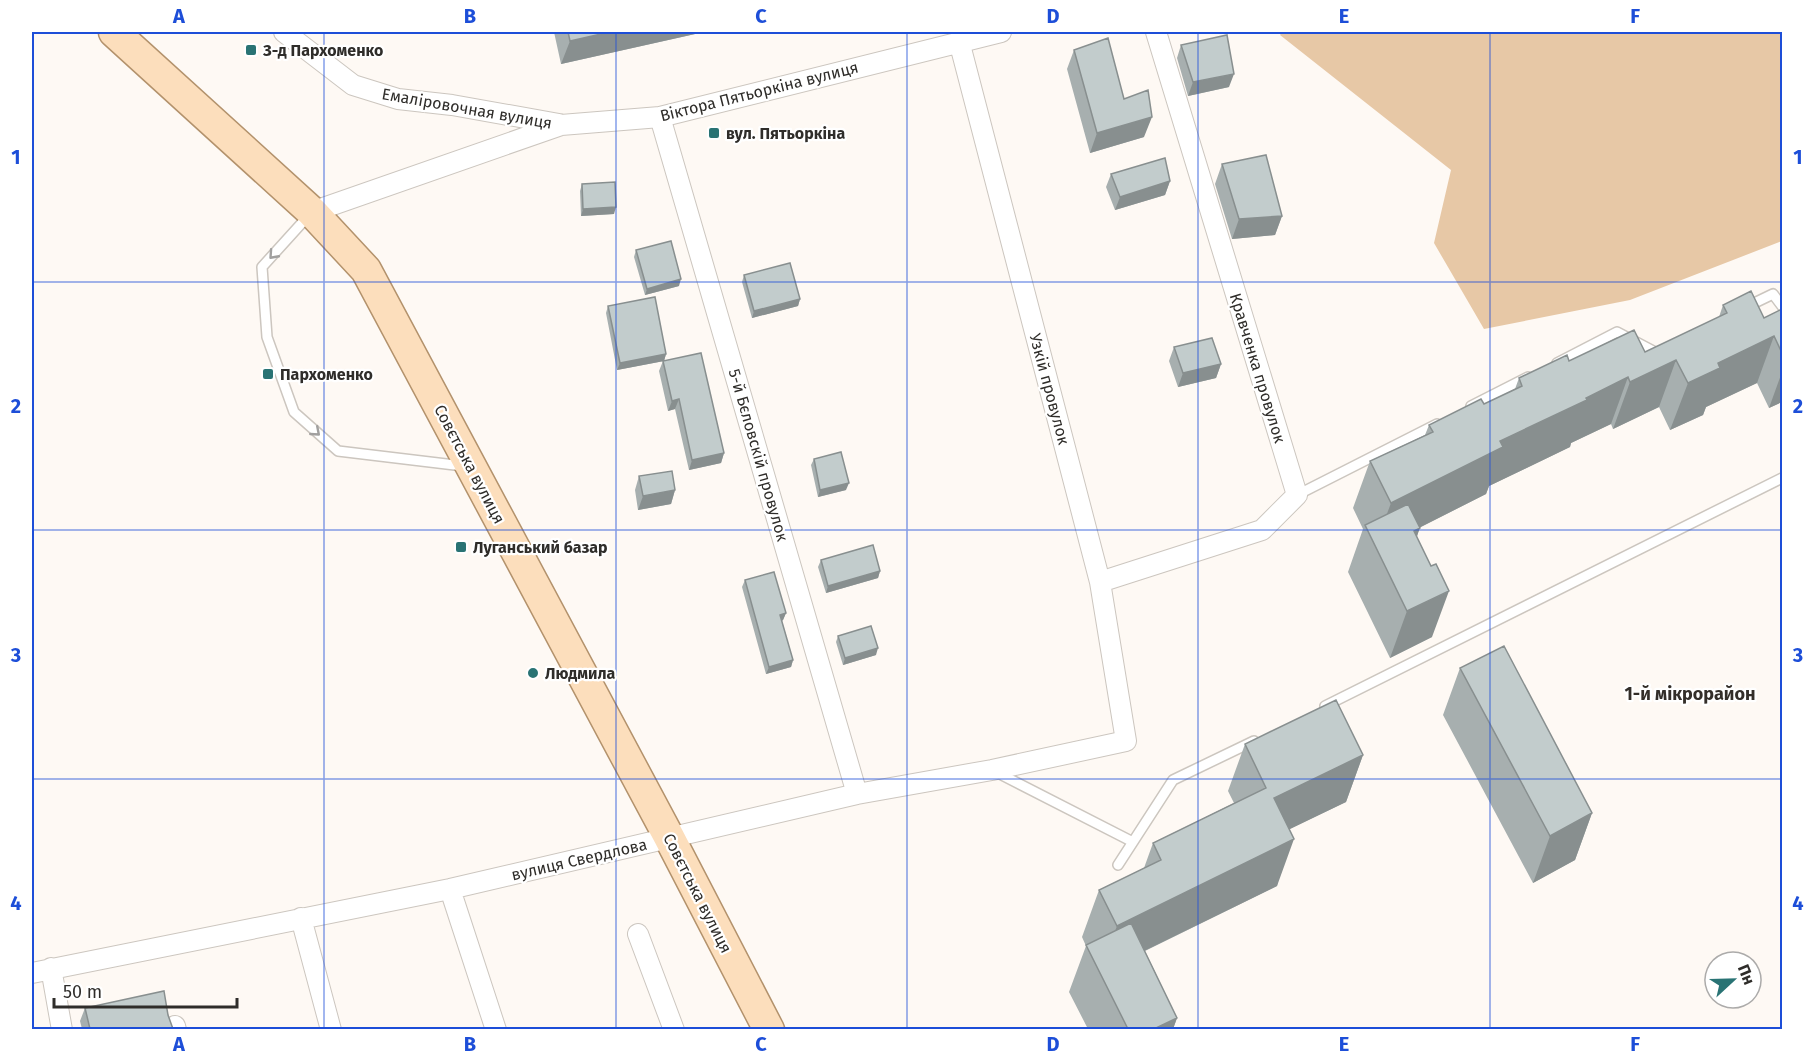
<svg xmlns="http://www.w3.org/2000/svg" width="1814" height="1061" viewBox="0 0 1814 1061" font-family="'Fira Sans',sans-serif">
<rect width="100%" height="100%" fill="#fef9f4"/>
<path fill="#e7c8a6" d="M1282 32H1782V241L1630 300 1484 329 1434 243 1451 170 1280 35Z"/>
<g fill="none" stroke-linecap="round" stroke-linejoin="round">
<g stroke="#ccc6bf" stroke-width="12">
<path id="service" d="M310 214 262 267 267 337 294 412 338 451 463 466
M1746 307 1773 294 1782 306
M1557 363 1617 332 1657 353 1661 351
M1471 406 1528 377
M1297 495 1437 424
M1325 706 1782 478
M996 772 1133 842
M1118 865 1173 780 1254 741"/>
</g>
<g stroke="#ccc6bf" stroke-width="22">
<path id="minor" d="M284 32 353 85 398 99 452 105 559 124
M660 117 857 794
M312 212 561 125 660 117 1001 32
M1100 582 1262 530 1297 495 1156 32
M450 889 496 1030
M301 918 331 1030
M638 934 674 1030
M51 968 62 1030
M32 973 450 889 857 794 992 770 1126 741 1100 582 959 41
M175 1026 176 1030"/>
</g>
<g stroke="#b3926c" stroke-width="33">
<path id="primary" d="M114 32 312 212 366 270 669 837 769 1030"/>
</g>
<use href="#service" stroke="#fff" stroke-width="9"/>
<use href="#minor" stroke="#fff" stroke-width="20"/>
<use href="#primary" stroke="#fcdebc" stroke-width="30"/>
</g>
<path fill="#a7afaf" d="M554 32H704L561 64Z
M1181 45 1229 87 1188 96 1177 58Z
M1074 50 1124 99 1144 137 1090 153 1067 69Z
M1222 164 1282 216 1275 235 1232 239 1215 184Z
M1111 174 1170 181 1165 195 1115 210 1106 187Z
M582 184 614 214 581 216 580 191Z
M636 250 679 286 645 295 634 257Z
M744 275 800 299 798 306 752 318 742 282Z
M1723 305 1764 318 1782 309V402L1769 408 1757 383 1706 407 1703 415 1670 430 1659 407 1613 429 1611 424 1571 443 1570 447 1489 486 1486 494 1419 528 1417 537 1432 637 1390 658 1348 572 1363 529 1353 508 1370 461 1425 435 1429 425 1484 404 1515 389 1519 378 1569 361 1645 352 1719 317Z
M608 306 666 354 664 361 617 370 606 313Z
M1174 347 1221 364 1216 378 1178 387 1169 361Z
M663 361 724 453 721 463 689 470 675 409 668 411 659 371Z
M814 459 846 490 818 497 811 465Z
M639 476 675 490 671 504 638 510 635 490Z
M821 560 880 571 878 578 826 593 818 567Z
M745 580 786 613 783 620 782 621 793 660 791 667 766 674 742 587Z
M838 636 876 655 843 665 836 642Z
M1460 668 1592 813 1575 860 1533 883 1443 715Z
M1245 744 1363 755 1346 802 1289 829 1277 886 1145 951 1177 1018 1173 1029H1088L1069 992 1086 946 1082 937 1099 890 1144 868 1153 843 1234 803 1228 791Z
M85 1008 168 1015 173 1029H82L80 1021Z"/>
<path fill="#888f8f" d="M610 32H704L561 64 570 41Z
M1234 74 1229 87 1188 96 1193 82Z
M1152 117 1144 137 1090 153 1097 133Z
M1170 181 1165 195 1115 210 1120 197Z
M616 207 614 214 581 216 583 209Z
M1282 216 1275 235 1232 239 1239 219Z
M681 279 679 286 645 295 647 289Z
M800 299 798 306 752 318 754 311Z
M1774 336 1757 383 1706 407 1703 415 1670 430 1688 383 1718 363Z
M666 354 664 361 617 370 620 363Z
M1676 360 1659 407 1613 429 1630 382Z
M1221 364 1216 378 1178 387 1183 373Z
M1782 372V402L1769 408Z
M1628 377 1611 424 1571 443 1570 447 1489 486 1486 494 1377 549 1375 546 1391 503 1500 441Z
M679 399 675 409 668 411 672 401Z
M724 453 721 463 689 470 692 460Z
M849 483 846 490 818 497 820 490Z
M675 490 671 504 638 510 643 496Z
M1420 528 1402 575 1414 531Z
M880 571 878 578 826 593 828 586Z
M1449 591 1432 637 1390 658 1407 611Z
M786 613 783 620 778 622 780 615Z
M878 648 876 655 843 665 845 658Z
M793 660 791 667 766 674 769 667Z
M1363 755 1346 802 1257 845 1274 798Z
M1592 813 1575 860 1533 883 1550 836Z
M1294 839 1277 886 1099 973 1117 926Z
M1177 1018 1173 1029H1154Z"/>
<path fill="#c2cccc" stroke="#888f8f" stroke-width="1.5" d="M568 32H610L570 41Z
M1227 35 1234 74 1193 82 1181 45Z
M1108 38 1124 99 1148 90 1152 117 1097 133 1074 50Z
M1266 155 1282 216 1239 219 1222 164Z
M1165 158 1170 181 1120 197 1111 174Z
M615 182 616 207 583 209 582 184Z
M671 241 681 279 647 289 636 250Z
M790 263 800 299 754 311 744 275Z
M1751 291 1764 318 1782 309V353L1774 336 1718 363 1720 368 1688 383 1676 360 1630 382 1628 377 1586 398 1587 400 1500 441 1503 447 1391 503 1370 461 1433 432 1429 425 1481 399 1484 404 1522 386 1519 378 1567 355 1569 361 1634 330 1645 352 1727 313 1723 305Z
M655 297 666 354 620 363 608 306Z
M1212 338 1221 364 1183 373 1174 347Z
M701 353 724 453 692 460 679 399 672 401 663 361Z
M841 452 849 483 820 490 814 459Z
M672 471 675 490 643 496 639 476Z
M1408 504 1420 528 1414 531 1431 566 1436 564 1449 591 1407 611 1365 525Z
M873 545 880 571 828 586 821 560Z
M774 572 786 613 780 615 793 660 769 667 745 580Z
M871 626 878 648 845 658 838 636Z
M1504 646 1592 813 1550 836 1460 668Z
M1336 700 1363 755 1274 798 1294 839 1117 926 1099 890 1161 860 1153 843 1266 788 1245 744Z
M1131 923 1177 1018 1154 1029H1128L1086 945Z
M164 991 168 1015 173 1029H90L85 1008Z"/>
<defs><path id="oneway-chevron" d="M-2-3.5L2.5 0L-2 3.5" fill="none" stroke-width="1.6" stroke-linecap="round" stroke-linejoin="round" transform="scale(1.5)"/></defs>
<g stroke="#a1a09f">
<use href="#oneway-chevron" transform="translate(273 255) rotate(132)"/>
<use href="#oneway-chevron" transform="translate(316 432) rotate(41)"/>
</g>
<path fill="none" stroke="#1d4ed8" stroke-width="1.5" stroke-opacity="0.55" d="M324 32V1030M616 32V1030M907 32V1030M1198 32V1030M1490 32V1030M32 282H1782M32 530H1782M32 779H1782"/>
<g fill="#297374" stroke="#fff" stroke-width="2">
<rect x="245" y="44" width="12" height="12" rx="3"/>
<rect x="708" y="127" width="12" height="12" rx="3"/>
<rect x="262" y="368" width="12" height="12" rx="3"/>
<rect x="455" y="541" width="12" height="12" rx="3"/>
<circle cx="533" cy="673" r="6"/>
</g>
<g text-anchor="middle" stroke-width="4.5" stroke-linejoin="round" paint-order="stroke">
<g font-size="16" font-weight="bold" fill="#2f2d2a" stroke="#fff" text-anchor="start">
<text x="263" y="56">З-д Пархоменко</text>
<text x="726" y="139">вул. Пятьоркіна</text>
<text x="280" y="380">Пархоменко</text>
<text x="473" y="553">Луганський базар</text>
<text x="545" y="679">Людмила</text>
</g>
<g font-size="16" fill="#2f2d2a" stroke="#fff">
<text transform="translate(759 91) rotate(-14)" y="6">Віктора Пятьоркіна вулиця</text>
<text transform="translate(467 108) rotate(10)" y="6">Емаліровочная вулиця</text>
<text transform="translate(1258 368) rotate(73)" y="6">Кравченка провулок</text>
<text transform="translate(1050 389) rotate(75)" y="6">Узкій провулок</text>
<text transform="translate(759 455) rotate(74)" y="6">5-й Бєловскій провулок</text>
<text transform="translate(470 464) rotate(62)" y="6">Совєтська вулиця</text>
<text transform="translate(579 859) rotate(-13)" y="6">вулиця Свердлова</text>
<text transform="translate(698 893) rotate(63)" y="6">Совєтська вулиця</text>
</g>
<g font-size="18" font-weight="bold" fill="#332e29" stroke="#fff">
<text x="1690" y="700">1-й мікрорайон</text>
</g>
</g>
<rect width="1814" height="1061" fill="none" stroke="#ffffff" stroke-width="66"/>
<g transform="translate(1733 980) rotate(68)"><circle r="28" fill="#ffffff" stroke="#acabaa" stroke-width="1.5"/>
<path d="M0-4.5L10 22L0 15L-10 22Z" fill="#297374"/>
<text y="-9" font-size="16" font-weight="bold" text-anchor="middle" fill="#2f2d2a">Пн</text>
</g>
<path d="M54 998v9h183v-9" fill="none" stroke="#2f2d2a" stroke-width="3"/>
<text x="63" y="998" font-size="18" fill="#2f2d2a" stroke="#ffffff" stroke-width="4.5" paint-order="stroke">50 m</text>
<rect x="33" y="33" width="1748" height="995" fill="none" stroke="#1d4ed8" stroke-width="2"/>
<g font-size="20" text-anchor="middle" font-weight="bold" fill="#1d4ed8">
<text x="179" y="23">A</text>
<text x="470" y="23">B</text>
<text x="761" y="23">C</text>
<text x="1053" y="23">D</text>
<text x="1344" y="23">E</text>
<text x="1635" y="23">F</text>
<text x="16" y="164">1</text>
<text x="1798" y="164">1</text>
<text x="16" y="413">2</text>
<text x="1798" y="413">2</text>
<text x="16" y="662">3</text>
<text x="1798" y="662">3</text>
<text x="16" y="910">4</text>
<text x="1798" y="910">4</text>
<text x="179" y="1051">A</text>
<text x="470" y="1051">B</text>
<text x="761" y="1051">C</text>
<text x="1053" y="1051">D</text>
<text x="1344" y="1051">E</text>
<text x="1635" y="1051">F</text>
</g>
</svg>
